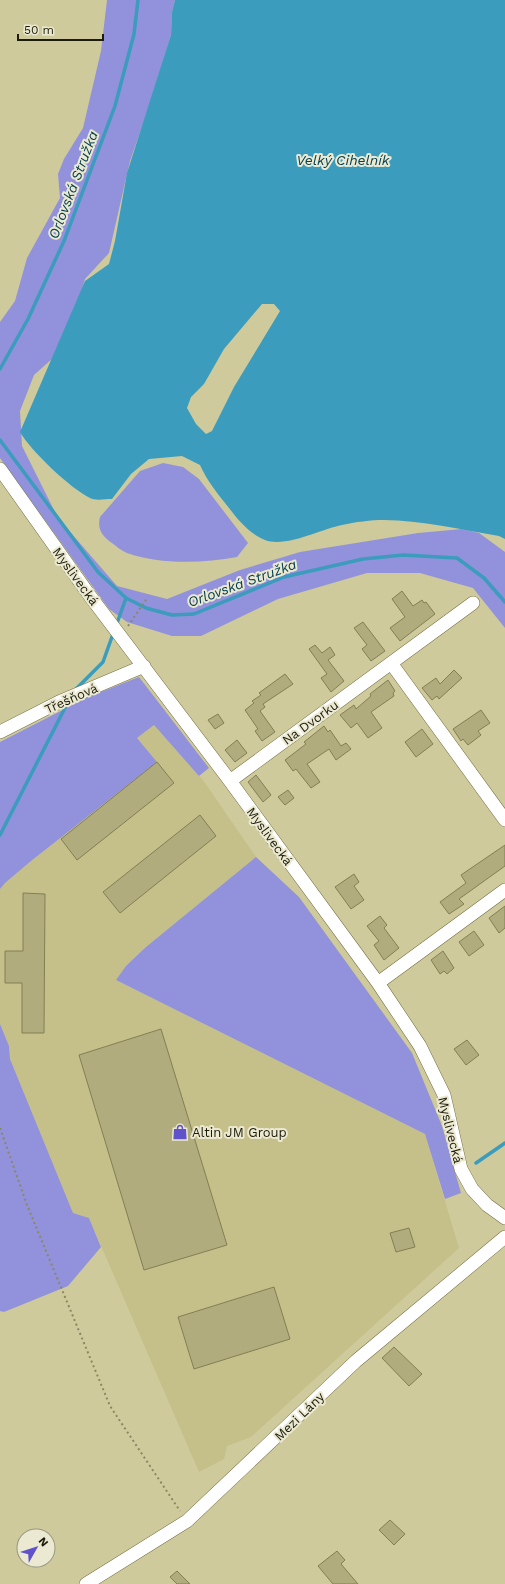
<svg xmlns="http://www.w3.org/2000/svg" width="505" height="1584" viewBox="0 0 505 1584" font-family="'Work Sans',sans-serif">
<rect width="100%" height="100%" fill="#ceca9b"/>
<path fill="#c5c089" d="M154 725 203 780 256 857 146 947 116 980 425 1134 459 1248 251 1437 227 1446 224 1459 199 1472 89 1218 73 1213 10 1059 9 1046 0 1024V889L5 883 31 861 157 762 137 738Z"/>
<path fill="#9291db" d="M107 0H175L172 12 171 35 152 98 130 161 109 253 85 279 81 292 52 359 34 375 20 411 22 446 58 518 117 586 167 599 240 570 300 552 418 533 462 529 479 533 505 552V628L473 588 420 573H367L278 599 201 636H172L127 622 109 609 0 458V322L15 301 27 258 60 198 58 174 64 159 83 128 101 51Z
M163 463 183 467 199 479 248 543 237 557C203 563 161 565 127 553 122 551 116 546 112 543 102 536 97 529 100 517L140 471Z
M139 677 209 768 199 776 154 725 137 738 157 762 31 861 5 883 0 889V742L86 698Z
M256 857 299 897 412 1053 442 1126 461 1193 445 1199 425 1134 116 980 126 966 146 947Z
M0 1024 9 1046 10 1059 73 1213 89 1218 101 1247 68 1286 4 1312 0 1311Z"/>
<path fill="#3b9cbd" fill-rule="evenodd" d="M175 0H505V539L499 536C463 530 420 520 384 520 371 520 355 522 342 525 321 529 286 548 265 540 250 534 238 520 229 508 218 494 207 481 200 465L182 456 149 459 131 474 112 499C105 499 95 501 90 498 70 488 31 451 20 432L85 281 109 264 115 241 127 173 171 35 172 12ZM262 304H274L280 311 234 387 212 431 206 434 196 424 187 408 191 397 204 384 224 349Z"/>
<g fill="none" stroke-linecap="round" stroke-linejoin="round">
<path stroke="#3b9cbd" stroke-width="3.5" d="M0 369 28 319 64 241 115 106 134 34 138 0
M0 440 98 572 126 598 146 608 172 615 194 614 284 577 363 559 403 555 457 558 484 578 505 602
M116 626 126 598
M75 690 103 662 113 634
M0 835 67 704
M476 1163 505 1143"/>
</g>
<path fill="#b0ac7e" stroke="#837f53" d="M402 591 413 606 422 600 424 603 426 602 435 614 400 641 390 628 405 617 392 599Z
M363 622 385 651 371 661 362 649 367 645 354 628Z
M315 645 322 653 330 647 335 655 328 660 344 681 331 692 321 678 327 674 309 649Z
M454 670 462 678 439 699 437 696 432 700 422 688 436 678 440 684Z
M285 674 293 684 263 704 265 707 260 711 275 732 262 741 255 731 258 729 245 710 254 703 252 701 261 695 259 693Z
M388 680 395 691 393 693 394 696 371 712 382 728 368 738 357 723 351 728 340 715 354 705 356 709 371 696 370 694Z
M481 710 490 723 478 731 481 735 468 745 463 739 461 741 453 729Z
M218 714 224 723 215 729 208 720Z
M324 726 328 732 330 730 341 746 346 743 351 749 336 760 329 749 307 764 320 782 311 788 296 769 293 771 285 760 306 744 304 742Z
M422 729 433 744 416 757 405 742Z
M237 740 247 753 235 762 225 750Z
M157 762 174 783 77 860 61 839Z
M256 775 271 795 263 802 248 782Z
M288 790 294 798 285 805 278 797Z
M200 815 216 836 120 913 103 892Z
M505 845V866L459 899 464 904 449 914 440 902 466 883 461 875Z
M354 874 359 882 354 886 364 900 351 909 335 887Z
M23 893 45 894 44 1033H22V983H5V951H23Z
M505 906V928L499 933 489 918Z
M380 916 387 925 384 928 399 948 384 960 374 945 379 941 367 926Z
M474 931 484 945 469 956 459 942Z
M443 951 454 968 447 974 444 971 440 974 431 960Z
M161 1029 227 1245 144 1270 79 1055Z
M467 1040 479 1055 466 1065 454 1049Z
M409 1228 415 1247 396 1252 390 1233Z
M274 1287 290 1339 194 1369 178 1317Z
M394 1347 422 1374 409 1386 382 1358Z
M390 1520 405 1534 394 1545 379 1530Z
M337 1551 345 1560 341 1564 358 1584H333L318 1566Z
M177 1571 190 1584H177L170 1577Z"/>
<g fill="none" stroke-linecap="round" stroke-linejoin="round">
<g stroke="#757044" stroke-width="14">
<path id="minor" d="M0 469 90 596 230 781 378 983 420 1046 444 1095 461 1169 472 1189 487 1205 505 1218
M391 663 505 820
M0 732 59 702 144 666
M230 781 473 603
M378 983 505 890
M86 1584 187 1521 356 1361 505 1237"/>
</g>
<path stroke="#8a8763" stroke-width="2" stroke-dasharray="2 3" stroke-linecap="butt" d="M128 626 148 597
M0 1128 27 1205 110 1406 180 1511"/>
<use href="#minor" stroke="#fff" stroke-width="13"/>
</g>
<defs>
<g id="shop-bare" transform="scale(1.2)"><path d="M-5-2.5h2.3a2.7 3.5 0 0 1 5.4 0H5L5.5 6h-11ZM-1.5-2.5h3a1.5 2.3 0 0 0-3 0Z" fill="#6052cb" stroke="#ebe9d2" stroke-width="2.5" paint-order="stroke"/></g>
</defs>
<g fill-rule="evenodd">
<use href="#shop-bare" x="180" y="1132"/>
</g>
<g text-anchor="middle" stroke-width="4" stroke-linejoin="round" paint-order="stroke">
<g font-size="13" fill="#1d1b09" stroke="#ebe9d2">
<text transform="translate(76 576) rotate(54)" y="5">Myslivecká</text>
<text transform="translate(71 698) rotate(-24)" y="5">Třešňová</text>
<text transform="translate(310 722) rotate(-36)" y="5">Na Dvorku</text>
<text transform="translate(270 836) rotate(54)" y="5">Myslivecká</text>
<text transform="translate(451 1130) rotate(76)" y="5">Myslivecká</text>
<text transform="translate(299 1416) rotate(-44)" y="5">Mezi Lány</text>
</g>
<g font-size="13" fill="#1d1b09" stroke="#ebe9d2" text-anchor="start">
<text x="192" y="1137">Altin JM Group</text>
</g>
<g font-size="14" font-style="italic" fill="#044051" stroke="#ebe9d2">
<text x="343" y="165">Velký Cihelník</text>
<text transform="translate(73 185) rotate(-69)" y="5">Orlovská Stružka</text>
<text transform="translate(242 583) rotate(-20)" y="5">Orlovská Stružka</text>
</g>
</g>
<g transform="translate(36 1548) rotate(51)"><circle r="19" fill="#ebe9d2" stroke="#999782"/>
<path d="M0-3L7 15L0 10L-7 15Z" fill="#6052cb"/>
<text y="-6" font-size="11" font-weight="bold" text-anchor="middle" fill="#1d1b09">N</text>
</g>
<path d="M18 34v6h85v-6" fill="none" stroke="#1d1b09" stroke-width="2"/>
<text x="24" y="34" font-size="12" fill="#1d1b09" stroke="#ebe9d2" stroke-width="3" paint-order="stroke">50 m</text>
</svg>
